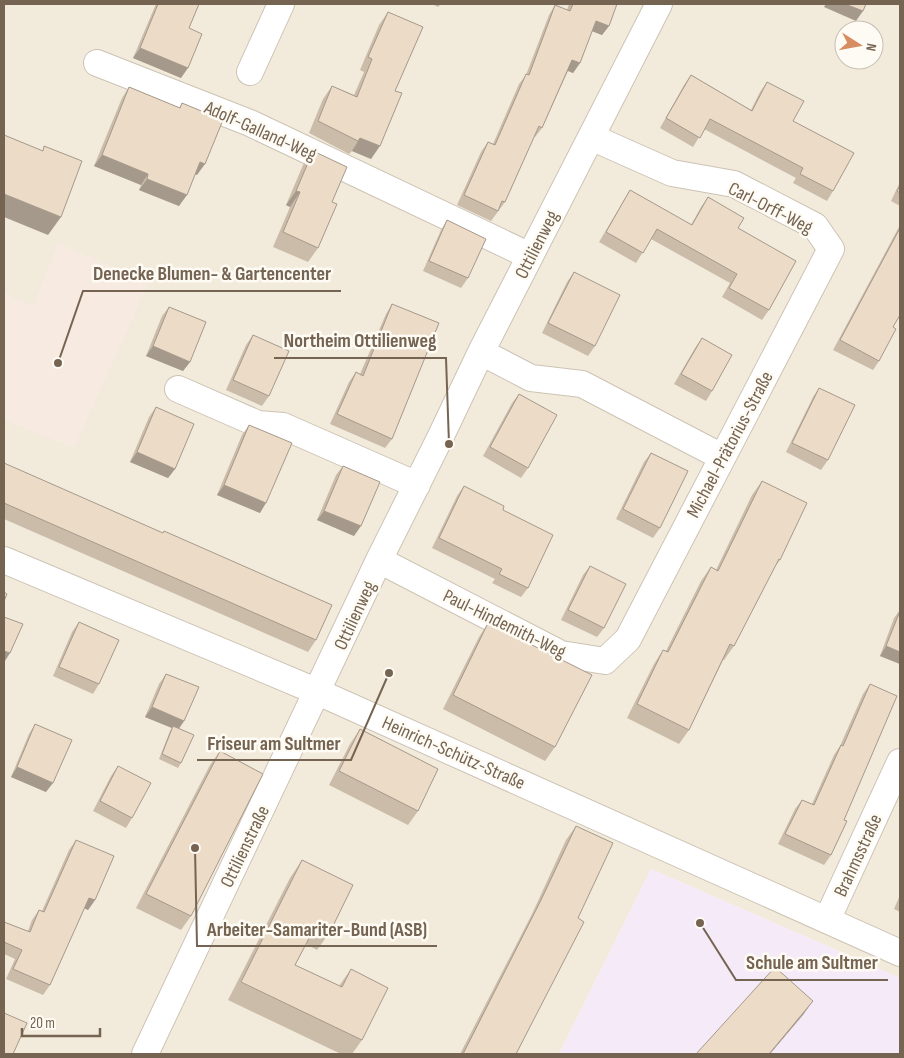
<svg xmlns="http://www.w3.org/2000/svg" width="904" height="1058" viewBox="0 0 904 1058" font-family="'Sofia Sans Condensed',sans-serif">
<rect width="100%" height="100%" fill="#fbf8ed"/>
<path fill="#f2ebdc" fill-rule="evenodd" d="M4 4H900V978L651 869 559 1054H4ZM844 30H874V60H844Z"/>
<path fill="#f7eae0" d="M58 243 149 283 74 448 4 420V293L33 306Z"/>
<path fill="#f5eaf8" d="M651 869 900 978V1054H559Z"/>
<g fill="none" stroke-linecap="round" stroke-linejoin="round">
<g stroke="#cdc3b4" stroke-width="28">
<path id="street" d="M97 63 250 123 530 256
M250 72 281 4
M481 352 531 378 582 384 722 457
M178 389 258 424 283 426 417 485
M4 560 318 692 900 953
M379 560 561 654 605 661 628 639 831 249 815 226 734 184 672 173 591 137
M827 920 900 762
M145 1054 379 560 440 438 481 352 659 4"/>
</g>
<use href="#street" stroke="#fff" stroke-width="26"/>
</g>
<path fill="#cbbcaa" d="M156 4H199L189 28 181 78 133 58Z
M432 4H441L438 7Z
M569 4H617L609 26 602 35 592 31 580 63 573 73 568 71 542 128 535 137H534L505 202 491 221 457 205 481 152 488 142 493 144 519 84 526 75 549 15 555 5 567 10Z
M388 12 395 91 371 159 352 151 349 154 309 133 323 99 332 86 354 95 364 72 360 70 379 25Z
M691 75 751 110 760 92 767 82 793 121 833 191 827 201 793 183 796 178 704 129 693 147 660 128 684 85Z
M129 87 179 108 182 103 197 175 195 174 179 206 139 190 141 185 94 166 122 98Z
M313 151 332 202 318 248 308 262 273 247 290 207 286 205 303 165Z
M900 182V206L891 201Z
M630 190 691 225 701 207 708 197 738 228 769 310 762 320 722 297 730 283 651 239 636 263 599 242 624 200Z
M447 220 468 278 461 288 423 271 441 230Z
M900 225V315L893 327 879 361 873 370 833 350Z
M574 272 595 346 588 356 542 333 567 282Z
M392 304V439L385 448 330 424 349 382 356 372 360 374 386 314Z
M169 307 190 362 183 371 146 356 162 316Z
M253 335 269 396 262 406 226 390 246 345Z
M702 338 712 391 706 401 674 384 695 348Z
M819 388 828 460 821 470 786 452 813 397Z
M519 394 528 468 521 478 483 456 512 403Z
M156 407 175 469 168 478 130 462 149 417Z
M249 425 260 513 217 495 242 435Z
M651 453 660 528 653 538 616 519 644 462Z
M4 463 316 640 308 652 4 519Z
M343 466 354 536 317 520 336 475Z
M762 481 780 560 774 568 734 646 724 660H723L689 730 679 744 627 718 654 664 663 650 666 651 701 581 711 567 716 570 752 495Z
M464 486 503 510 528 588 521 597 492 583 495 579 432 548 457 496Z
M590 566 604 628 597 637 561 620 583 575Z
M900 610V664L880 656 894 618Z
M79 622 99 684 93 694 53 676 72 632Z
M488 623 555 747 545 761 443 709 479 637Z
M166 674 184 721 179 729 181 763 178 768 159 759 170 731 172 728 145 717 159 684Z
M870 684 844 820 831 855 824 865 778 844 795 809 802 800 812 804 834 755 840 746 863 694Z
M35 724 46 792 11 777 29 734Z
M360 729 418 811 408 825 329 785 350 744Z
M220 751 191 916 181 930 136 908 210 765Z
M118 766 132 818 126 828 93 811 111 776Z
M576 826 516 1054H460L532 914 566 840Z
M76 840 95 900 88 910 84 908 50 985 43 995 6 979 15 959 4 954V922L28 931 32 920 39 910 42 911 69 850Z
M302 860 330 932 317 950 306 944 295 965 339 986 351 969 362 1040 352 1054H341L228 1000 290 878Z
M900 895V912L894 909Z"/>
<path fill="#a5998b" d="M826 4H845L863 11 856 21 824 7Z
M596 21 609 26 602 35 589 30Z
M140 48 188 68 181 78 133 58Z
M572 60 580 63 573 73 566 70Z
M360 138 380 146 371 159 352 151Z
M102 155 148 174 141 185 94 166Z
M200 162 205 164 197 175 192 173Z
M147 179 187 195 179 206 139 190Z
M296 191 300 192 290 207 286 205Z
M4 194 61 217 48 235 4 217Z
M153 346 190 362 183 371 146 356Z
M137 452 175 469 168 478 130 462Z
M224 485 266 503 260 513 217 495Z
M324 511 361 526 354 536 317 520Z
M886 646 900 652V664L880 656Z
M4 651 10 653 5 661H4Z
M152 707 184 721 177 731 173 726 172 728 145 717Z
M17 767 53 783 46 792 11 777Z
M89 898 95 900 88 910 82 907Z
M813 1001 803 1015 770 1054H769Z"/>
<path fill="#ecdbc6" stroke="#a5998b" d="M158 4H199L189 28 202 34 188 68 140 48Z
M573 4H617L609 26 596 21 580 63 572 60 542 128 539 126 505 202 502 201 498 211 464 195 488 142 495 145 526 74 529 75 555 5 570 11Z
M845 4H866L863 11Z
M388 12 423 27 395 91 402 93 380 146 360 138 358 141 318 121 332 86 357 97 372 59 368 57Z
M691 75 752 111 767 82 804 101 793 121 854 153 833 191 800 174 803 168 710 119 700 138 666 118Z
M129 87 180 108 182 103 223 120 205 164 200 162 187 195 147 179 148 174 102 155Z
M4 135 43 151 44 146 82 161 61 217 4 194Z
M313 151 347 167 332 202 337 204 318 248 283 232 300 192 296 191Z
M900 186V193L897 191Z
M630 190 692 225 708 197 744 218 738 228 796 261 769 310 729 288 737 274 657 229 643 253 606 232Z
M447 220 486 239 468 278 429 261Z
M900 228V315L893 327 896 329 879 361 840 340Z
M574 272 620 295 595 346 548 323Z
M392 304 439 323 392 439 337 414 356 372 363 376Z
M169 307 206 322 190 362 153 346Z
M253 335 289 351 269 396 233 380Z
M702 338 732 355 712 391 681 374Z
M819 388 855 405 828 460 792 443Z
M519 394 557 415 528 468 490 447Z
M156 407 194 424 175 469 137 452Z
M249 425 292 443 266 503 224 485Z
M651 453 688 471 660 528 623 509Z
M4 463 163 533 164 531 332 605 316 640 4 503Z
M343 466 380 482 361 526 324 511Z
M762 481 807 503 780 560 779 559 734 646 730 644 689 730 637 704 663 650 668 652 711 567 718 571Z
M464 486 504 506 503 510 553 535 528 588 499 574 502 569 439 538Z
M590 566 626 584 604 628 568 610Z
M4 592 7 594 4 601Z
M900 611V652L886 646Z
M4 617 23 624 10 653 4 651Z
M79 622 119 640 99 684 59 667Z
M488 623 592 675 555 747 453 695Z
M166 674 199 687 184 721 152 707Z
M870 684 897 696 844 820 847 821 831 855 785 834 802 800 814 805 841 745 843 746Z
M35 724 72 740 53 783 17 767Z
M173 726 194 735 181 763 162 754Z
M360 729 438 769 418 811 339 771Z
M220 751 263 774 191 916 146 894Z
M118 766 151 783 132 818 100 801Z
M576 826 613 843 578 918 584 922 516 1054H463L541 900Z
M76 840 114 856 95 900 89 898 50 985 13 969 22 950 4 942V922L30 932 39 910 44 912Z
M302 860 353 885 330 932 316 925 295 965 342 987 351 969 388 988 362 1040 241 982Z
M775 967 813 1001 769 1054H696Z
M4 1013 27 1023 13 1054H4Z"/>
<g text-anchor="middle" stroke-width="5" stroke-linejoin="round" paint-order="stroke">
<g font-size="19" fill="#756452" stroke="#fefbf4">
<text transform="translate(261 130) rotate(24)" y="7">Adolf-Galland-Weg</text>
<text transform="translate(771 207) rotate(27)" y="7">Carl-Orff-Weg</text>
<text transform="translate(536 244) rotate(-63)" y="7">Ottilienweg</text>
<text transform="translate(729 444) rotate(-62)" y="7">Michael-Prätorius-Straße</text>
<text transform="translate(354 615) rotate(-65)" y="7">Ottilienweg</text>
<text transform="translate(505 623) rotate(26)" y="7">Paul-Hindemith-Weg</text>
<text transform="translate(454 752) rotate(24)" y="7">Heinrich-Schütz-Straße</text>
<text transform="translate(244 846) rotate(-64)" y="7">Ottilienstraße</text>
<text transform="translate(857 855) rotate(-65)" y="7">Brahmsstraße</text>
</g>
</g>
<path fill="none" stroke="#756452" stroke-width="2" d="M58 363L83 291H341M449 444L446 358H274M389 673L351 760H197M195 848L197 946H437M700 923L736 980H888"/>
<g fill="#756452" stroke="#fefbf4" stroke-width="2">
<circle cx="58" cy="363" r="5"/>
<circle cx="449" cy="444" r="5"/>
<circle cx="389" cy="673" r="5"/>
<circle cx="195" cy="848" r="5"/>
<circle cx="700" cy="923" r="5"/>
</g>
<g font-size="20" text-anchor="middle" font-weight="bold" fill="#756452" stroke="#fefbf4" stroke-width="5" stroke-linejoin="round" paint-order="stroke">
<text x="212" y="280">Denecke Blumen- &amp; Gartencenter</text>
<text x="360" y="347">Northeim Ottilienweg</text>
<text x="274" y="750">Friseur am Sultmer</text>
<text x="317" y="936">Arbeiter-Samariter-Bund (ASB)</text>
<text x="812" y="969">Schule am Sultmer</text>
</g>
<rect width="904" height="1058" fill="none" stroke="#756452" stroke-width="10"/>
<g transform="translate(859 45) rotate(101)"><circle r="24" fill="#fefbf4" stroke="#c7bfb3"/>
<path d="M0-4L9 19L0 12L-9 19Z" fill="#d78d61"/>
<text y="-8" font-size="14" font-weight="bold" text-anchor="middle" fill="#756452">N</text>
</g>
<path d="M22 1028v8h78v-8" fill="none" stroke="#756452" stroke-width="2.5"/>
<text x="30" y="1028" font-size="15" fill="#756452" stroke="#fefbf4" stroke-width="4" paint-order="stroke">20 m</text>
</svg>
